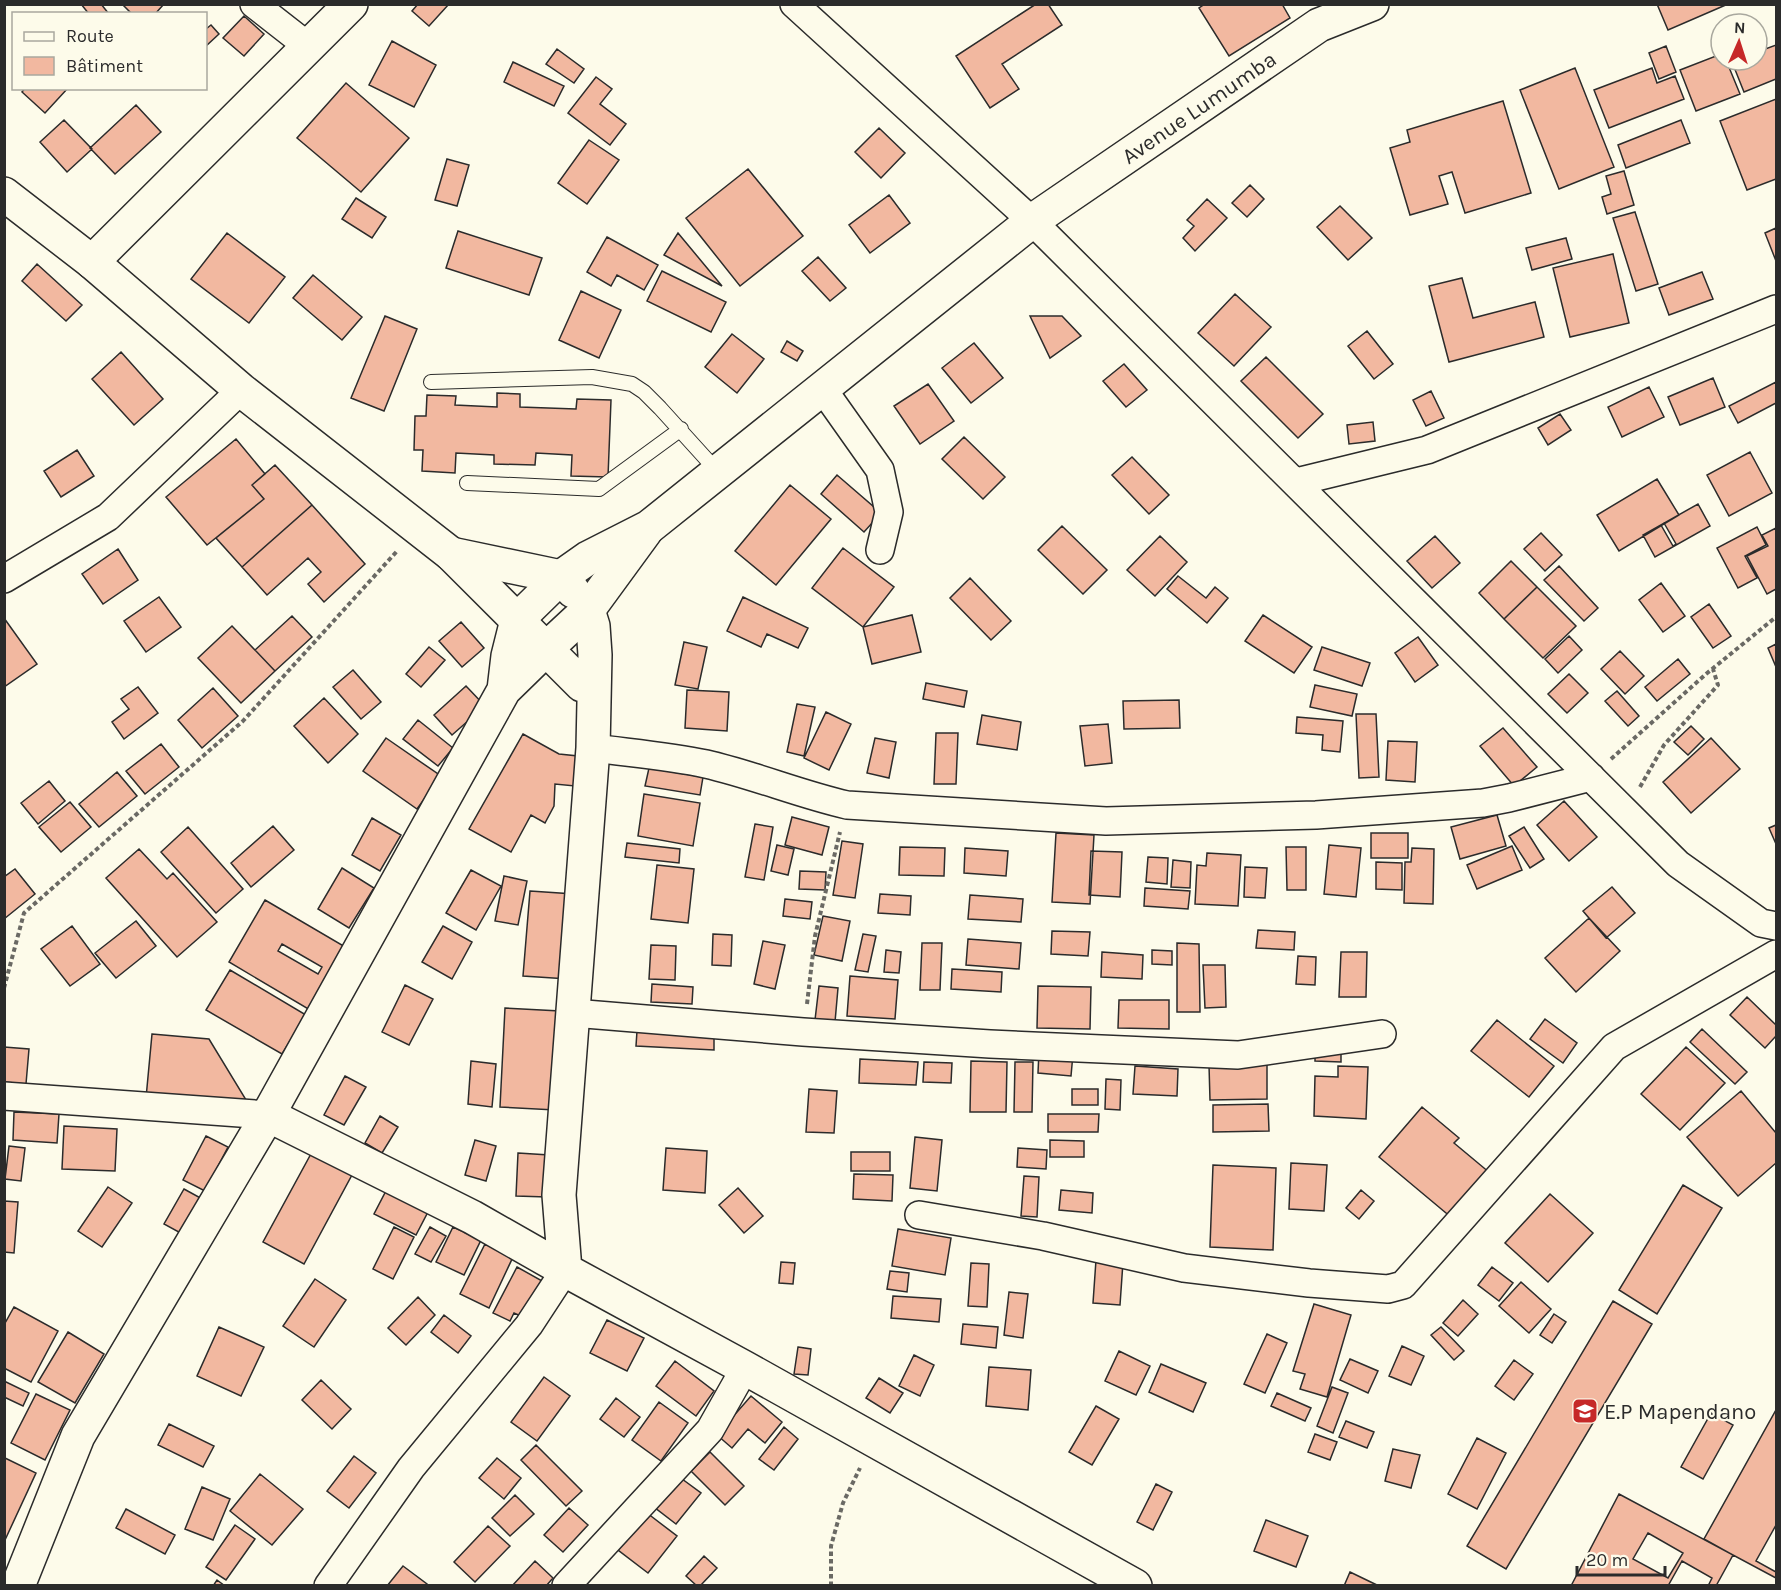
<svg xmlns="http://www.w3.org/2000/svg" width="1781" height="1590" viewBox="0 0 1781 1590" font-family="Karla,sans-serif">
<rect width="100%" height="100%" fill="#fdfbea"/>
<path fill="#f2b8a0" stroke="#2b2b2b" stroke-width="1.5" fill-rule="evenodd" d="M81 4H101L109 14H89Z
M122 4H164L155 14H132Z
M418 4H449L429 26 412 11Z
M1036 4H1048L1062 25 1002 64 1019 89 990 108 956 56Z
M1205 4H1282L1290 18 1229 56 1199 8Z
M1657 4H1728L1668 30Z
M244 16 264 34 244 56 223 38Z
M211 25 219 34 206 46V29Z
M392 41 436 65 414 107 369 85Z
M1776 45V79L1744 92 1732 62 1757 60V52Z
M1666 46 1676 72 1659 79 1649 53Z
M557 49 584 69 574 83 546 64Z
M1721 54V60H1726L1740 94 1696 111 1680 70Z
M513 62 564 86 554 106 504 82Z
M1575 68 1614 167 1559 189 1520 90Z
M1652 68 1657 83 1675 76 1684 99 1609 128 1594 90Z
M596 77 612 89 600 104 626 124 610 145 568 113Z
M346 83 409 138 361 192 297 138Z
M25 88H68L45 113 22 92Z
M1776 99V179L1747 190 1720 121Z
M1503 101 1531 193 1465 213 1452 172 1439 176 1448 204 1410 215 1390 148 1410 142 1407 130Z
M136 105 161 132 115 174 90 148Z
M64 120 92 149 67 172 40 142Z
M1681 120 1690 143 1626 168 1618 145Z
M879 128 905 153 881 178 855 152Z
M589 140 619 160 587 204 558 183Z
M447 159 469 165 457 206 435 200Z
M748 169 803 236 740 286 686 218Z
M1624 171 1634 205 1607 214 1602 197 1611 194 1606 176Z
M1250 185 1264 199 1247 217 1232 203Z
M889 195 910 223 870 253 849 225Z
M356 198 386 217 372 238 342 219Z
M1207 199 1227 218 1195 251 1183 238 1194 226 1187 220Z
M1340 206 1372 238 1348 260 1317 227Z
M1635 212 1658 284 1636 291 1613 218Z
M1776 228V261L1765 233Z
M458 231 542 258 529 295 446 268Z
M227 233 285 277 249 323 191 279Z
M678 233 722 286 664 255Z
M607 237 658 265 644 290 617 275 611 286 587 272Z
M1566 238 1572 259 1532 270 1526 248Z
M1613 254 1629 323 1570 337 1553 268Z
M818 257 846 288 830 301 802 271Z
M37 264 82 305 66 321 22 281Z
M662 271 726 302 711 332 647 301Z
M1702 272 1713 299 1669 315 1659 288Z
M313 275 362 317 342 340 293 298Z
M1462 278 1473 318 1535 302 1544 337 1449 362 1429 286Z
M581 291 621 310 599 358 559 340Z
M1235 294 1271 327 1234 366 1198 333Z
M385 316 417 329 384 411 351 398Z
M1030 316H1062L1081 336 1050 358Z
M1367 331 1393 364 1374 379 1348 346Z
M732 334 764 359 737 393 705 367Z
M787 341 803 351 797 361 781 352Z
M974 343 1003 378 971 403 942 368Z
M121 352 163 399 134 425 92 379Z
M1266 357 1323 414 1298 438 1241 381Z
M1124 364 1147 390 1126 407 1103 381Z
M1713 378 1725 407 1680 425 1668 397Z
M1776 382V403L1738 423 1729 406Z
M928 384 954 421 920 444 894 406Z
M1649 387 1664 417 1622 437 1608 407Z
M1431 391 1444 418 1426 426 1413 400Z
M497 393 520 394V407L576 409 577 399 611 400 608 477 571 476 572 455 536 453 535 465 494 464V455L456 453 455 473 422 471 423 450H414L415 416H426L427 395 456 396 455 405 497 407Z
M1560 414 1571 430 1548 445 1538 428Z
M1373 422 1375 441 1349 444 1347 425Z
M964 437 1005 477 983 499 942 459Z
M236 439 265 474 252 485 264 499 207 545 166 497Z
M77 450 94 476 61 497 44 471Z
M1750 452 1772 493 1729 516 1707 475Z
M1132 457 1169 495 1149 514 1112 475Z
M275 465 312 505 242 567 216 538 264 499 252 485Z
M837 475 881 513 864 532 821 494Z
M1657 479 1679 515 1619 551 1597 515Z
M790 485 831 519 776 585 735 551Z
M1698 504 1710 526 1655 557 1643 535Z
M312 505 365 564 324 602 308 584 321 572 308 558 267 595 242 567Z
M1664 523 1676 544 1673 546 1661 525Z
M1062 526 1107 570 1083 594 1038 550Z
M1757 527 1766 545 1745 556 1757 578 1738 588 1717 548Z
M1776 528V589L1767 594 1747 556 1768 546 1762 535Z
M1541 533 1562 555 1545 571 1524 549Z
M1160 536 1187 562 1155 596 1127 570Z
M1435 536 1460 563 1432 588 1407 561Z
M843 548 894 587 863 627 812 588Z
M118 549 138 580 103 604 82 574Z
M1511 561 1537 587 1504 619 1479 593Z
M1559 566 1598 608 1584 621 1544 580Z
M1178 576 1206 598 1215 587 1228 598 1207 623 1167 589Z
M970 578 1011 621 991 640 950 598Z
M1661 583 1685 616 1663 632 1639 600Z
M1537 587 1576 626 1543 658 1504 619Z
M159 597 181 627 146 652 124 621Z
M743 597 808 628 798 648 767 634 761 647 727 631Z
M1709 604 1731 636 1713 648 1691 617Z
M912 615 921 652 872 664 863 627Z
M1263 615 1312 647 1294 673 1245 641Z
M292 616 312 637 275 671 255 650Z
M4 618 37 664 4 687Z
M461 622 484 648 462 667 439 641Z
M232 626 275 671 241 703 198 658Z
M1569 636 1582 650 1558 673 1545 659Z
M1418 637 1438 665 1415 682 1395 653Z
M684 642 707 647 698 689 675 685Z
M1776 644V667L1768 648Z
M429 647 445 660 421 687 406 674Z
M1322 647 1370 663 1362 686 1314 670Z
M1620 651 1644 676 1625 694 1601 669Z
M1678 659 1690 674 1657 701 1645 687Z
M353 670 381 702 361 719 333 687Z
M1569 674 1588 693 1567 713 1548 694Z
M926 683 967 691 964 707 923 699Z
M1315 685 1357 694 1352 716 1310 707Z
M466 686 485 706 452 735 434 715Z
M138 687 158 713 124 739 112 722 129 709 121 699Z
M213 688 238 716 202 748 178 720Z
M687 690 729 692 727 731 685 728Z
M1617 691 1639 716 1628 726 1605 701Z
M324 698 358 734 328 763 294 726Z
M1179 700 1180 728 1124 729 1123 701Z
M797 704 815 707 804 756 787 752Z
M826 712 851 724 829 770 804 758Z
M1356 714H1376L1379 777 1359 778Z
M982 715 1021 722 1017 750 977 744Z
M1297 717 1343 721 1340 752 1322 750 1323 735 1296 733Z
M418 720 453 748 438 766 403 739Z
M1108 724 1112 763 1085 766 1080 726Z
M1691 726 1704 739 1688 755 1674 742Z
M1503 728 1537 767 1514 786 1480 746Z
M936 733H958L956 784H934Z
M523 734 559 754 578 756 575 786 555 784 554 806 545 823 531 815 511 852 469 829Z
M386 738 441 776 417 809 363 771Z
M875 738 896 742 889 778 867 773Z
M1711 738 1740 769 1691 813 1663 782Z
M1388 741 1417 742 1415 782 1386 780Z
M161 744 179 767 145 794 126 771Z
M649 768 703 777 700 795 645 786Z
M117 772 137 796 99 827 79 804Z
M49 781 65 801 38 824 21 803Z
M644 794 700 803 693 846 638 836Z
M1564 801 1597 837 1569 861 1537 825Z
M70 802 91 827 61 852 39 827Z
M1497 815 1506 846 1460 859 1451 827Z
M792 817 829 827 822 855 785 845Z
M372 818 401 835 380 871 352 855Z
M755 824 773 827 764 880 745 877Z
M1776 825V844L1769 828Z
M273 826 294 850 251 887 231 863Z
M188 827 243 889 216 913 161 852Z
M1524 827 1544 859 1530 868 1509 836Z
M1056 833 1094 835 1090 904 1052 902Z
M1371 833H1408V858H1371Z
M842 841 863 844 855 898 833 895Z
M627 843 680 849 679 863 625 857Z
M777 845 794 849 788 875 771 871Z
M1329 845 1361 848 1356 897 1324 894Z
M1512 846 1522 870 1477 889 1467 865Z
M900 847 945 848 944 876 899 875Z
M1286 847H1306V890H1287Z
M965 848 1008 851 1006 876 964 873Z
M1412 848 1434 849 1433 904 1404 903 1405 862H1411Z
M139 849 167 879 173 873 217 922 177 957 106 878Z
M1091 851 1122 852 1120 897 1089 895Z
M1207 853 1241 855 1238 906 1195 904 1197 865 1206 866Z
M1148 857 1168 858 1167 884 1146 882Z
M1173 860 1191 862 1190 888 1171 887Z
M1376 862 1402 863V890L1376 889Z
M657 865 694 869 688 923 651 919Z
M1245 867 1267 868 1265 898 1244 897Z
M342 868 374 888 349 928 318 909Z
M15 869 35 894 4 919V877Z
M471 870 501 886 476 930 446 913Z
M800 871 826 872 825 890 799 889Z
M504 876 527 881 518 925 495 921Z
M1612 887 1635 913 1606 938 1583 911Z
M1145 888 1190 891 1188 909 1144 906Z
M530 891 574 894 568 979 523 976Z
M880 894 911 896 910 915 878 913Z
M970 895 1023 899 1021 922 968 919Z
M785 899 812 902 810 919 783 916Z
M265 900 347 948 310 1010 229 962ZM282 944 322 967 318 974 278 951Z
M823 916 850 921 842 961 814 955Z
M1589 918 1620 951 1576 992 1545 958Z
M136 921 156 946 116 978 95 953Z
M72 926 100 964 70 986 41 949Z
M443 926 472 942 452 979 422 962Z
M1258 930 1295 932 1294 950 1256 948Z
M1052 931 1090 932 1088 956 1051 954Z
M713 934 732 935 731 966 712 965Z
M863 934 876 936 868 972 855 970Z
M968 939 1021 943 1019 969 966 965Z
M763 941 785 945 775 989 754 984Z
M922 943H942L940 990H920Z
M1177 943 1199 944 1200 1012H1177Z
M651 945 676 946 675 980 649 979Z
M886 950 901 952 899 973 884 972Z
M1152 950 1172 951V965L1152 964Z
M1102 952 1143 955 1142 979 1101 977Z
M1341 952H1367L1366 997H1339Z
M1298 956 1316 957 1315 985 1296 984Z
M1203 965H1225L1226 1007 1205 1008Z
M952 969 1002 972 1001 992 951 989Z
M230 970 306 1015 282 1054 206 1010Z
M850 976 898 980 895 1019 847 1016Z
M652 984 693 987 692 1004 651 1002Z
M405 985 433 999 409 1045 382 1032Z
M819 986 838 988 835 1022 815 1020Z
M1038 986 1091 987 1090 1029 1037 1028Z
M1747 997 1776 1025V1036L1765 1048 1730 1015Z
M1119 1000H1169V1029L1118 1028Z
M505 1008 560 1011 555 1110 500 1107Z
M1545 1019 1577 1043 1563 1063 1530 1039Z
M1497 1020 1554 1066 1529 1097 1471 1051Z
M1702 1029 1747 1072 1735 1084 1690 1042Z
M637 1031 714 1035V1050L636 1046Z
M152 1034 209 1039 251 1108 146 1098Z
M4 1047 29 1049 26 1084 4 1082Z
M1686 1047 1725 1083 1680 1130 1641 1094Z
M1039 1051 1073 1054 1071 1076 1038 1073Z
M1315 1053 1341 1054V1062L1315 1061Z
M860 1059 918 1062 916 1085 859 1083Z
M471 1061 496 1064 492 1107 468 1104Z
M971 1061 1007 1062 1006 1112H970Z
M924 1062 952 1063 951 1083 923 1082Z
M1015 1062H1033L1032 1112H1014Z
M1209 1065H1267V1099L1210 1100Z
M1135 1066 1178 1069 1177 1096 1133 1094Z
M1338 1066 1368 1067 1366 1119 1314 1116 1315 1076 1338 1077Z
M345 1076 366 1087 344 1125 324 1115Z
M1106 1079 1121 1080 1120 1110 1105 1109Z
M809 1089 837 1091 834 1133 806 1132Z
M1072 1089H1098V1105H1072Z
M1741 1091 1776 1133V1163L1738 1196 1687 1137Z
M1268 1104 1269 1131 1213 1132V1105Z
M1422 1107 1459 1138 1454 1143 1490 1173 1452 1218 1379 1157Z
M14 1112 59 1114 57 1143 13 1140Z
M1048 1114H1099L1098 1132H1048Z
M380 1116 398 1127 382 1153 365 1143Z
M64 1126 117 1129 115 1171 62 1169Z
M206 1136 228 1147 205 1191 183 1180Z
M915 1137 942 1140 937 1191 910 1188Z
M475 1140 496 1146 486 1181 465 1175Z
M1050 1140 1084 1141V1157H1050Z
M9 1146 25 1148 21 1181 5 1179Z
M666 1148 707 1151 705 1193 663 1190Z
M1018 1148 1047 1150 1046 1169 1017 1167Z
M312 1152 353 1173 304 1264 263 1242Z
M851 1152H890V1171H851Z
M518 1153 549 1155 547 1197 516 1196Z
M1291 1163 1327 1165 1324 1211 1289 1209Z
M1213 1165 1276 1168 1273 1250 1210 1247Z
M854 1174 893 1175 892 1201 853 1199Z
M1024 1176 1039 1177 1037 1217 1021 1216Z
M1683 1185 1722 1208 1657 1314 1619 1290Z
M108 1187 132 1203 102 1247 78 1231Z
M388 1187 430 1208 416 1235 374 1214Z
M738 1188 763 1216 744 1233 719 1205Z
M184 1189 206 1201 186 1236 164 1224Z
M1061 1190 1093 1193 1092 1213 1059 1210Z
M1361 1190 1374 1201 1359 1219 1346 1208Z
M1550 1194 1593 1233 1548 1282 1505 1243Z
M4 1201 18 1202 14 1253 4 1252Z
M394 1227 414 1237 393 1279 373 1269Z
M430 1227 446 1236 431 1262 415 1254Z
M453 1227 481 1240 464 1275 436 1262Z
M898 1229 951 1238 945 1275 892 1266Z
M485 1244 513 1257 489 1308 460 1294Z
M1096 1260 1123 1262 1120 1305 1093 1303Z
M781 1262 795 1263 793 1284 779 1283Z
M971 1263 989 1264 987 1307 968 1306Z
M517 1267 544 1282 525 1318 514 1313 510 1321 493 1313Z
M1492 1267 1513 1283 1499 1301 1478 1285Z
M890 1271 909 1273 907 1292 887 1289Z
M315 1279 346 1300 314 1347 283 1326Z
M1521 1282 1551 1309 1529 1333 1499 1306Z
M1009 1292 1028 1294 1023 1338 1004 1335Z
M893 1296 941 1299 939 1322 891 1318Z
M418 1297 435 1315 406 1345 388 1328Z
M1463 1300 1478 1314 1458 1336 1443 1323Z
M1613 1301 1652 1324 1506 1569 1467 1546Z
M1314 1304 1351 1315 1327 1397 1300 1389 1305 1374 1293 1371Z
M14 1307 58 1331 31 1382 4 1368V1325Z
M1554 1314 1566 1322 1552 1343 1540 1335Z
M444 1315 471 1336 458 1353 431 1332Z
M607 1320 644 1338 627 1371 590 1353Z
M963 1324 998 1327 996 1348 961 1344Z
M219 1327 264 1347 241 1396 197 1376Z
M1441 1327 1464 1351 1454 1360 1431 1335Z
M68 1332 104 1354 75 1403 38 1382Z
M1267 1334 1287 1343 1265 1393 1244 1384Z
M1402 1346 1424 1356 1411 1385 1389 1376Z
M798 1347 811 1349 808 1375 794 1374Z
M1119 1351 1150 1366 1136 1395 1105 1381Z
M914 1355 934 1365 920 1396 899 1386Z
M1350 1359 1378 1371 1368 1393 1340 1380Z
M1514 1360 1533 1374 1514 1400 1495 1386Z
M675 1361 714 1391 696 1416 656 1386Z
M1161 1364 1206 1383 1193 1412 1149 1392Z
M989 1367 1031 1370 1028 1410 986 1406Z
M544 1377 570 1396 537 1441 511 1422Z
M879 1378 903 1393 890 1413 866 1398Z
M321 1380 351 1409 332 1429 302 1400Z
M4 1381 29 1393 23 1406 4 1397Z
M1332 1387 1348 1393 1333 1433 1317 1426Z
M1277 1393 1311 1408 1305 1421 1271 1406Z
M36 1394 70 1410 45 1460 11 1443Z
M751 1396 782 1422 765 1443 748 1429 732 1448 717 1435Z
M616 1398 640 1417 624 1437 600 1419Z
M659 1402 688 1423 661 1461 632 1440Z
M1096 1406 1119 1419 1092 1465 1069 1452Z
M1776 1410V1525L1756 1561 1776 1572V1586H1716L1733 1555 1704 1539Z
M1711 1413 1733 1425 1703 1479 1681 1467Z
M1346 1421 1374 1432 1367 1448 1339 1437Z
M169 1424 214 1446 203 1467 158 1445Z
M784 1427 798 1439 774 1470 759 1459Z
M1315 1434 1337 1442 1330 1460 1308 1452Z
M1477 1438 1506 1453 1477 1509 1448 1494Z
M536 1445 582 1491 566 1506 521 1460Z
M1393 1449 1420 1455 1411 1488 1385 1481Z
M710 1452 744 1486 725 1505 691 1471Z
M354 1456 376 1473 349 1508 327 1491Z
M5 1458 36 1473 5 1540 4 1460Z
M497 1458 521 1478 504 1499 479 1478Z
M260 1474 303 1509 272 1545 230 1511Z
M678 1476 701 1493 676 1524 654 1507Z
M1156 1484 1172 1492 1153 1530 1137 1522Z
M202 1487 230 1499 213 1540 185 1529Z
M1619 1494 1776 1578V1586H1571Z
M515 1495 534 1514 510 1536 492 1518Z
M569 1508 588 1525 563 1552 544 1535Z
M126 1509 175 1535 165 1554 116 1528Z
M647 1513 677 1536 648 1573 618 1550Z
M1266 1520 1308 1536 1296 1567 1254 1551Z
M235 1525 255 1539 226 1580 206 1567Z
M488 1526 510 1546 475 1582 454 1562Z
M1648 1533 1683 1553 1668 1578 1633 1559Z
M704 1556 717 1568 700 1586H697L686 1576Z
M535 1561 553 1578 546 1586H512Z
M1682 1561 1712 1578 1708 1586H1668Z
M403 1566 427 1584 426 1586H387Z
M1350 1572 1379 1586H1344Z
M217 1580 225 1586H213Z"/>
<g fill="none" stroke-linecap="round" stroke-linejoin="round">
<g stroke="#2b2b2b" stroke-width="16">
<path id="lane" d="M431 382 592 377 632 384 644 392 660 408 718 472
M467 483 599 489 681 429"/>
</g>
<g stroke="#2b2b2b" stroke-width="30">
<path id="street" d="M254 4 309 47
M794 4 1032 221 1678 864 1761 923 1776 926
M822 388 880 470 889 512 880 550
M1296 482 1427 450 1776 309
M4 579 108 517 241 390
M593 748C630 753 669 756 706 764 754 775 799 794 847 805L1106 821 1316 815 1483 803 1509 798 1591 777
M573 1013 803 1032 990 1044 1238 1055 1382 1034
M4 1096 268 1115
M919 1215 1043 1236 1184 1268 1309 1283 1388 1289 1403 1285 1614 1047 1776 954
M328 1586 411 1468 529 1325 565 1270
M566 1586 710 1430 745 1368"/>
</g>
<g stroke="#2b2b2b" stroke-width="36">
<path id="secondary" d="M92 262 351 4
M504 690 508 656 517 620
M268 1115 472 1217 565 1270 745 1368 1135 1586
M565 1270 559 1195 593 748 595 655 593 626 588 610
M18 1586 78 1436 268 1115 504 690 546 649 582 685 594 688"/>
</g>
<g stroke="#2b2b2b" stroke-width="36">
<g id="primary">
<path d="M4 194 92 262 241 390 451 554 546 649 588 610 645 532"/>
<path d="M451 554 561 577 573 591"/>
<path id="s1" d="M517 620 561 577 588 558 649 527 1032 221 1319 25 1372 4"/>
</g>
</g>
<path stroke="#6a6964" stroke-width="4" stroke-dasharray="4.5 3" stroke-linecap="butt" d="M1611 759 1706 674 1776 617
M1640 787 1664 745 1718 685 1713 669
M4 988 24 913 243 721 398 550
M807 1004 815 936 840 832
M831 1586V1546L843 1503 860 1468"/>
<use href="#lane" stroke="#fdfbea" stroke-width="14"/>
<use href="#street" stroke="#fdfbea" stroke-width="27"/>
<use href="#secondary" stroke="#fdfbea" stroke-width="33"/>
<use href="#primary" stroke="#fdfbea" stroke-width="33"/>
</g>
<defs>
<g id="school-square" transform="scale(1.35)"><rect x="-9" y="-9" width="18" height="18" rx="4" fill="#c62828" stroke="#fdfbea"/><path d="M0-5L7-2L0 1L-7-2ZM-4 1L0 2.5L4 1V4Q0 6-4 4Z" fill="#fff"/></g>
</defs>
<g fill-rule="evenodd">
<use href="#school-square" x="1585" y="1411"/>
</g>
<g text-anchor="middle" stroke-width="4.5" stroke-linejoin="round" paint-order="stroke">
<g font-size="22" fill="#2b2b2b" stroke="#fdfbea">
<text dy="8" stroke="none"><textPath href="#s1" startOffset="855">Avenue Lumumba</textPath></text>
</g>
<g font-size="22" fill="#2b2b2b" stroke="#fdfbea" text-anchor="start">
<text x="1604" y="1419">E.P Mapendano</text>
</g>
</g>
<rect width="1781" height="1590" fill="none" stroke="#2b2b2b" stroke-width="12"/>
<rect x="12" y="12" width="195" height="78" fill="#fdfbea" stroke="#a9a89e" stroke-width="1.5"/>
<rect x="24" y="32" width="30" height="9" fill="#fdfbea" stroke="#a9a89e" stroke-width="1.5"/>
<text x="66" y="42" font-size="18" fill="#2b2b2b">Route</text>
<rect x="24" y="57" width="30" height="18" fill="#f2b8a0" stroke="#a9a89e" stroke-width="1.5"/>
<text x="66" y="72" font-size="18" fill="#2b2b2b">Bâtiment</text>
<g transform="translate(1739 42) rotate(3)"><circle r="28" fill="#fdfbea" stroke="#a9a89e" stroke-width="1.5"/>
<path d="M0-4.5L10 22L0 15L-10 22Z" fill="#c62828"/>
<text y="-9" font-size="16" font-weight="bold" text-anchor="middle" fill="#2b2b2b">N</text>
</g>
<path d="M1577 1566v9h88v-9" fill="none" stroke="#2b2b2b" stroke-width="3"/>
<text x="1586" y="1566" font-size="18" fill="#2b2b2b" stroke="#fdfbea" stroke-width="4.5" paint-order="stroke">20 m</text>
</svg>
